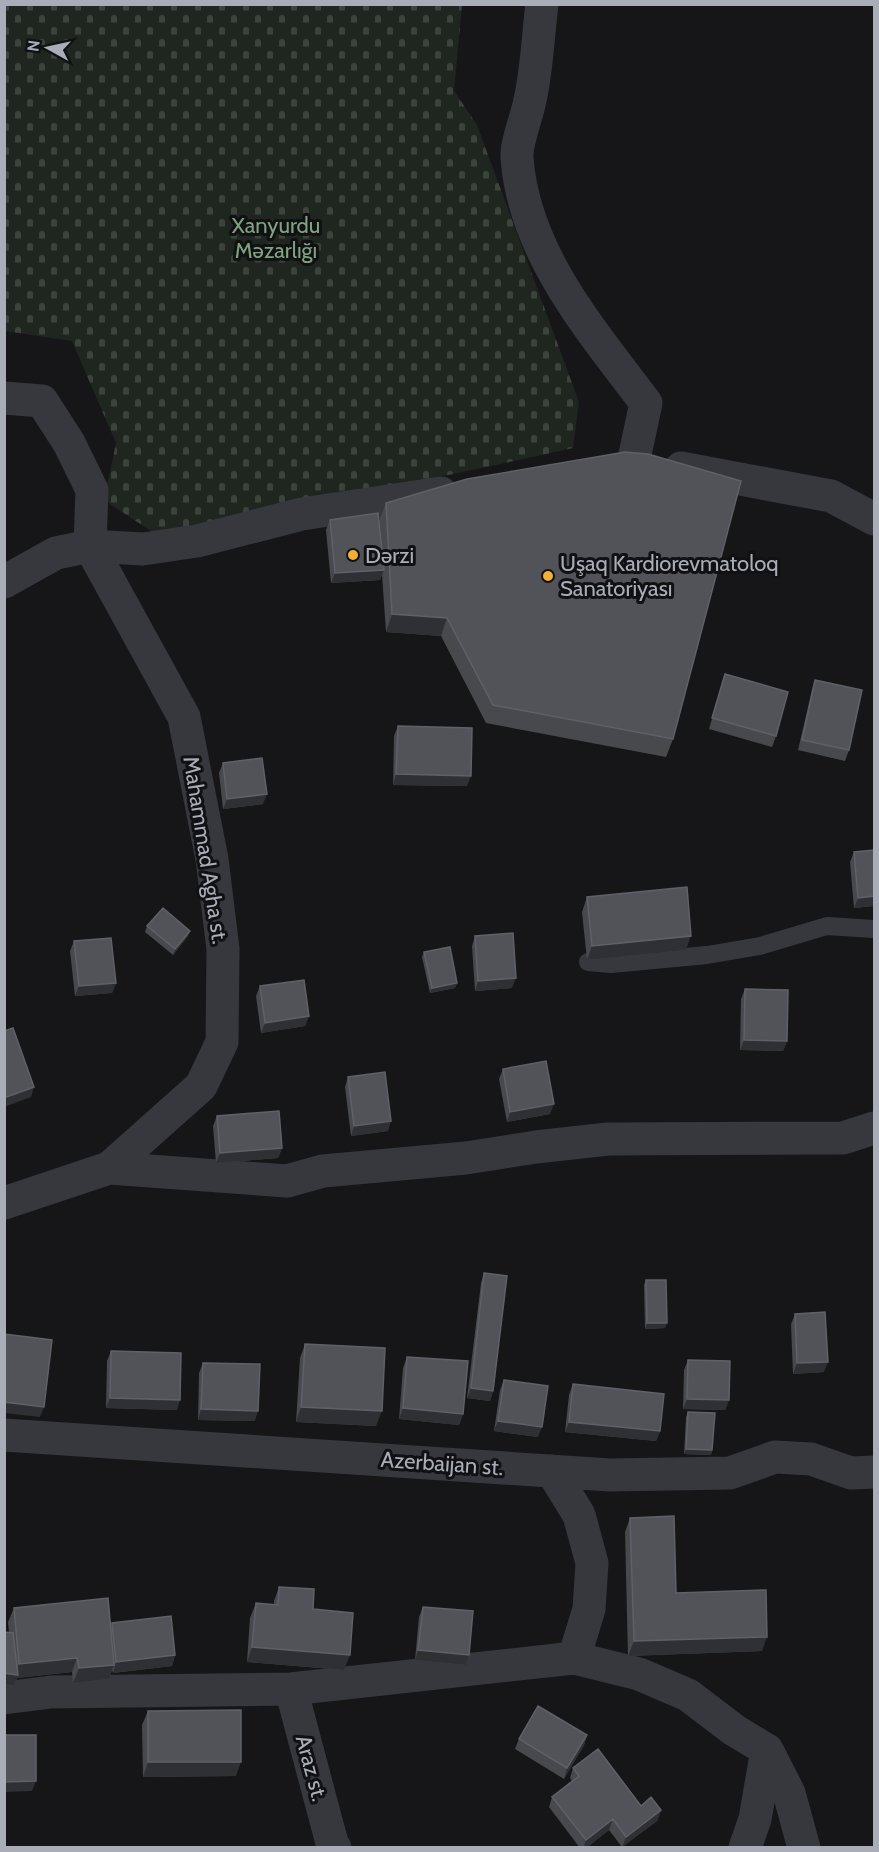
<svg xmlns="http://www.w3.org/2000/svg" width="879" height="1852" viewBox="0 0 879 1852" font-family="Cabin,sans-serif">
<defs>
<pattern id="cemetery-stones" width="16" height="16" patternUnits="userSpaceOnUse" patternTransform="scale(1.5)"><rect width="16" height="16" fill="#1e261f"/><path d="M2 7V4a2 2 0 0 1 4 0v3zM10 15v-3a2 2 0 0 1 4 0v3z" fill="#3c433d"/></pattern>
</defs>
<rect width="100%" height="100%" fill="#161618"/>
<path fill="url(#cemetery-stones)" d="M5 5H462L454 91 477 125 579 402 573 448C437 479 298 503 163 539L104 500 116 443 72 341 5 331Z"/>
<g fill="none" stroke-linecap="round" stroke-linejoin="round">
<path stroke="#37383d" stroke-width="18" d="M588 962 611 964 707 955 760 946 827 926 874 929"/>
<path stroke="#37383d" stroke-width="33" d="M542 4C538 36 537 69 530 100 527 117 516 142 517 158 524 253 591 330 646 403L634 459
M4 398 42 401 69 443 92 490 90 546 143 549 197 541 302 514 441 493
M681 468 831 496 874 519
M4 582 56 553 90 546 184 717 212 859 223 949 222 1042 201 1086 109 1168
M4 1203 109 1168 287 1181 323 1171 466 1158 536 1147 608 1139 843 1138 874 1128
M4 1435 610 1475 730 1473 775 1457 811 1459 851 1473 874 1472
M552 1471 579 1515 592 1563 589 1609 574 1658
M291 1689 332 1843 335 1848
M4 1698 51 1692 291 1689 574 1658 639 1674 688 1695 734 1730 767 1750
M767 1750 789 1793 804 1848
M745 1848 755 1819 767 1750"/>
</g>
<path fill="#47494d" d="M386 503 673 739 666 757 486 723 441 636 386 632 382 574 380 580 331 583 326 530 330 520 379 521Z
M725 674 776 736 772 747 709 729Z
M815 680 849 750 845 761 798 750 812 690Z
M398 726 467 786 393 785 394 736Z
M223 763 263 804 223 809 219 773Z
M854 852 874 906 854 908 850 862Z
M587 897 686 950 587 960 582 912Z
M147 926 188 936 173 955 145 932Z
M475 936 512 988 475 991 472 946Z
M74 941 116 983 112 993 75 996 70 951Z
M424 952 457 983 455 988 430 993 422 957Z
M260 986 309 1016 305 1026 261 1033 256 996Z
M745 989 787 1041 783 1051 740 1050 741 999Z
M503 1069 550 1114 507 1122 499 1079Z
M348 1077 388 1131 351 1136 345 1087Z
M217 1116 282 1148 278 1158 216 1163 213 1126Z
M484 1273 493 1391 490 1401 467 1398 481 1283Z
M646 1280 665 1328 645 1329 644 1285Z
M795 1314 824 1372 793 1374 791 1324Z
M305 1344 376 1426 296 1422 300 1358Z
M111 1351 177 1410 106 1408 107 1361Z
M407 1357 463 1414 459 1425 399 1419 403 1368Z
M688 1360 729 1400 725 1410 683 1409 684 1370Z
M203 1363 255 1421 198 1420 199 1373Z
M504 1380 538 1437 494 1431 500 1390Z
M573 1384 660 1431 656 1441 565 1432 569 1395Z
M688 1412 712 1450 711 1455 684 1454 686 1417Z
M630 1518 676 1593 762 1651 628 1656 625 1532Z
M279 1587 313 1609 344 1670 247 1662 250 1618 256 1603 274 1605V1601Z
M423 1607 469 1655 466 1665 415 1660 419 1617Z
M14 1608 111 1626 112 1623 175 1655 172 1666 113 1673 112 1670 109 1679 73 1683 72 1672 17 1678 14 1685 8 1622Z
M148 1711 236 1776 143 1777 142 1725Z
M587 1735 584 1745 564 1779 515 1749 519 1739Z
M573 1768 641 1806 661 1810 657 1821 622 1847 609 1830 586 1848H580L549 1807 552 1797 572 1781 570 1778Z"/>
<path fill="#2f3033" d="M384 570 380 580 331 583 335 573Z
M392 614 447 618 441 636 386 632Z
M396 774 471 776 467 786 393 785Z
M267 794 263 804 223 809 227 799Z
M874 896V906L854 908 858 898Z
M190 931 188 936 173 955 175 949Z
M691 936 686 950 587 960 592 946Z
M516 978 512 988 475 991 478 981Z
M116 983 112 993 75 996 79 986Z
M457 983 455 988 430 993 432 988Z
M309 1016 305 1026 261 1033 265 1023Z
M744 1040 787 1041 783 1051 740 1050Z
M34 1087 31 1097 4 1107V1098Z
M554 1104 550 1114 507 1122 510 1112Z
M391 1121 388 1131 351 1136 354 1126Z
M282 1148 278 1158 216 1163 220 1153Z
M647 1323H667L665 1328 645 1329Z
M828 1362 824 1372 793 1374 797 1363Z
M471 1388 493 1391 490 1401 467 1398Z
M110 1398 180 1400 177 1410 106 1408Z
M687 1399 729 1400 725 1410 683 1409Z
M4 1402 44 1407 40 1417 4 1413Z
M301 1407 382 1411 376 1426 296 1422Z
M403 1408 463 1414 459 1425 399 1419Z
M201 1409 258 1411 255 1421 198 1420Z
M498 1421 542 1427 538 1437 494 1431Z
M569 1422 660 1431 656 1441 565 1432Z
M686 1449 712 1450 711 1455 684 1454Z
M767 1637 762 1651 628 1656 634 1641Z
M252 1647 350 1655 344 1670 247 1662Z
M418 1650 469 1655 466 1665 415 1660Z
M175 1655 172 1666 113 1673 116 1662Z
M77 1658 72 1672 17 1678 14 1685 4 1684V1673L15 1674 19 1664Z
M114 1665 109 1679 73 1683 79 1668Z
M587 1735 584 1745 564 1779 567 1768Z
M148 1762H241L236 1776 143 1777Z
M36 1781 32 1791 4 1792V1782Z
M661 1810 657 1821 622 1847 626 1837Z
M613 1819 609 1830 586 1848H583L586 1840Z"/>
<path fill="#525359" stroke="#5f6168" stroke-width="1.5" d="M625 452 648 454 741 481 673 739 493 705 447 618 392 614 386 503 467 479Z
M378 513 384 570 335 573 330 520Z
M725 674 788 692 776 736 712 718Z
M815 680 862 690 849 750 802 740Z
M398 726 472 728 471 776 396 774Z
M262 758 267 794 227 799 223 763Z
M874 850V896L858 898 854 852Z
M687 887 691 936 592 946 587 897Z
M163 908 190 931 175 949 147 926Z
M513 933 516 978 478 981 475 936Z
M111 938 116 983 79 986 74 941Z
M450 947 457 983 432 988 424 952Z
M304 980 309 1016 265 1023 260 986Z
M745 989 788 990 787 1041 744 1040Z
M13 1028 34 1087 4 1098V1031Z
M546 1061 554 1104 510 1112 503 1069Z
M385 1072 391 1121 354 1126 348 1077Z
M279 1111 282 1148 220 1153 217 1116Z
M484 1273 507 1276 493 1391 471 1388Z
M646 1280H666L667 1323H647Z
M825 1312 828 1362 797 1363 795 1314Z
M4 1334 52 1340 44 1407 4 1402Z
M305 1344 385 1348 382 1411 301 1407Z
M111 1351 181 1353 180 1400 110 1398Z
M407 1357 468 1361 463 1414 403 1408Z
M688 1360 730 1361 729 1400 687 1399Z
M203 1363 260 1364 258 1411 201 1409Z
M504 1380 548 1386 542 1427 498 1421Z
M573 1384 664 1394 660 1431 569 1422Z
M688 1412 715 1413 712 1450 686 1449Z
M674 1516 676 1593 766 1590 767 1637 634 1641 630 1518Z
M279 1587 314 1589 313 1609 353 1613 350 1655 252 1647 256 1603 278 1605Z
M108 1598 114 1665 79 1668 77 1658 19 1664 14 1608Z
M423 1607 473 1611 469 1655 418 1650Z
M171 1616 175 1655 116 1662 112 1623Z
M4 1632 13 1633 18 1675 4 1673Z
M538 1706 587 1735 567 1768 519 1739Z
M241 1710V1762H148V1711Z
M4 1735H36V1781L4 1782Z
M598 1749 641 1806 651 1797 661 1810 626 1837 613 1819 586 1840 552 1797 579 1776 573 1768Z"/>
<g fill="#f2b134" stroke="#111113" stroke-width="2">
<circle cx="353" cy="555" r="6"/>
<circle cx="548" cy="576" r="6"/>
</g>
<g text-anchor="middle" stroke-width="6" stroke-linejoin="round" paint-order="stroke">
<g font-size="22" fill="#7fa381" stroke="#111113">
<text x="276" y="233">Xanyurdu<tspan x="276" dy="25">Məzarlığı</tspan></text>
</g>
<g font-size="22" fill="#a8adb8" stroke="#111113" text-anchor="start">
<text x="365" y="563">Dərzi</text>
<text x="560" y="571">Uşaq Kardiorevmatoloq<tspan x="560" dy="25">Sanatoriyası</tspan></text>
</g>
<g font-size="22" fill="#a8adb8" stroke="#111113">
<text transform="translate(206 850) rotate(81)" y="8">Mahammad Agha st.</text>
<text transform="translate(442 1463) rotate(4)" y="8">Azerbaijan st.</text>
<text transform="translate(312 1768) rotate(75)" y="8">Araz st.</text>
</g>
</g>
<rect width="879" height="1852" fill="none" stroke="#a8adb8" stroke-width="12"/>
<g transform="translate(48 48) rotate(278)" stroke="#111113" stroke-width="4.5" paint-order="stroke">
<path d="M0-4.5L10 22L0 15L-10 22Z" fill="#a8adb8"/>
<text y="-9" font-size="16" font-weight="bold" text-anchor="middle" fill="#a8adb8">N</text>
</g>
</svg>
